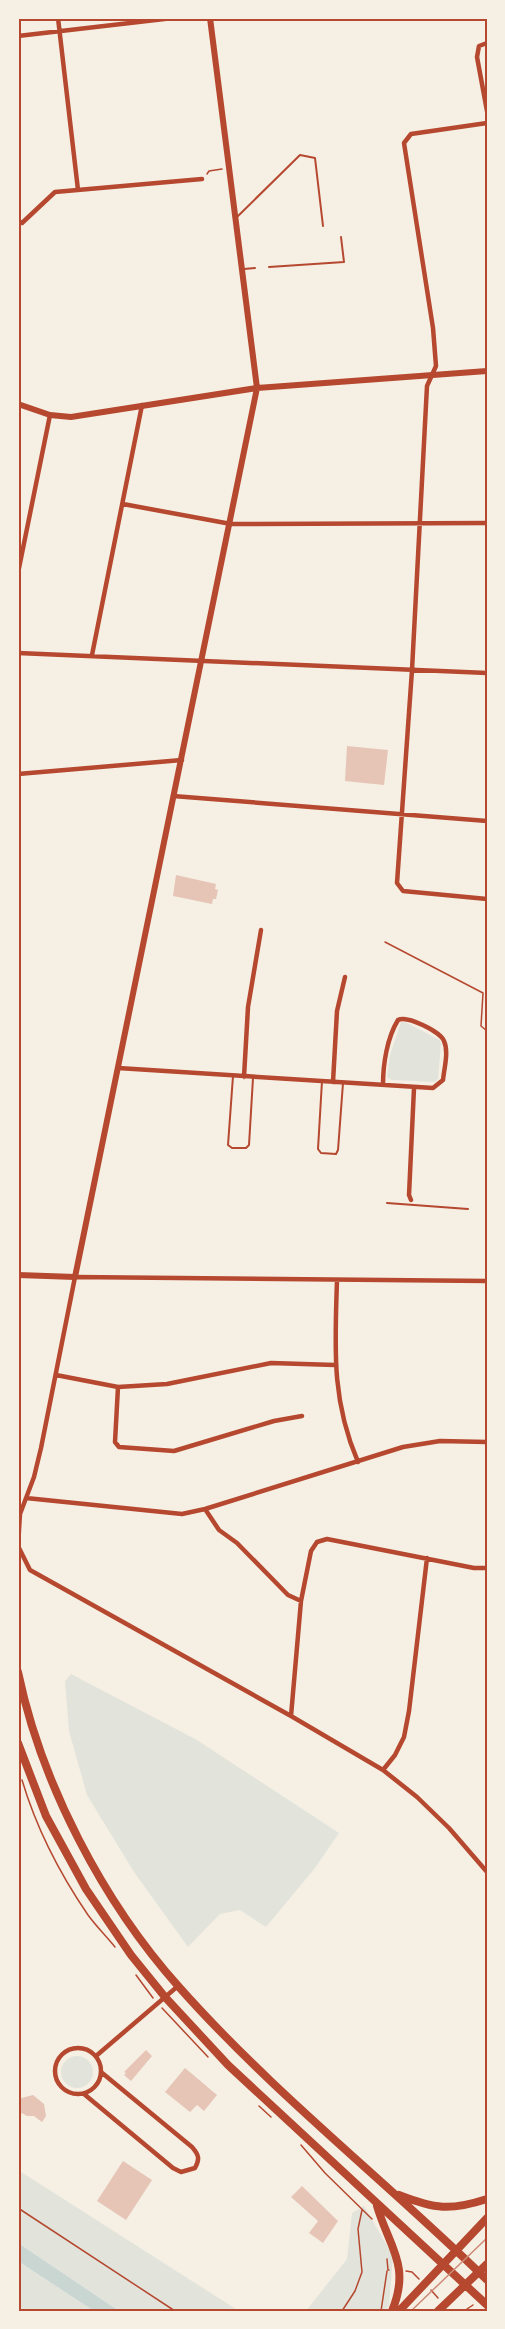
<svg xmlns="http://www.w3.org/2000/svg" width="505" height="2329" viewBox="0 0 505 2329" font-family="Literata,serif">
<rect width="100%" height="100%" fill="#f6efe4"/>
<path fill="#e2e4dc" d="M401 1022H405L440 1040 441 1044 438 1079 435 1082 392 1080 387 1077 390 1055Z
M71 1674 197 1740 339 1833 315 1868 266 1927 240 1910 220 1914 188 1947 134 1872 87 1795 69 1731 65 1681Z
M61 2072a16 16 0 1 1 32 0a16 16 0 1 1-32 0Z
M18 2170 239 2311H119L18 2243Z
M364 2206 393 2256 389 2306 384 2311H306L347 2259 352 2213Z
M18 2261 94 2311H18Z"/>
<path fill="#c9d6d2" d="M18 2243 119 2311H94L18 2261Z"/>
<path fill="#e6c5b7" d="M347 746 388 750 384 785 345 781Z
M176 875 216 884 215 889 218 890 216 899H213L212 904 173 896Z
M146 2050 152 2056 131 2081 124 2075 126 2073 124 2072Z
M185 2068 217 2095 204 2111 197 2105 190 2112 165 2092Z
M33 2095 44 2104 46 2116 42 2122 34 2116H27L22 2113 18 2117V2099Z
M123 2161 152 2180 126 2220 97 2201Z
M302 2186 338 2221 323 2243 309 2233 318 2221 291 2197Z"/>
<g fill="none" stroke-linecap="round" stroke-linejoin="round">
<path stroke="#b5482f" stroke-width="1.5" d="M207 174 209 171 222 169
M385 942 483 993 481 1026 487 1031
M22 1780C36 1827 60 1874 88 1915 96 1926 106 1936 115 1947
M136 1975 153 1998
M162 2008 208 2057
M259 2106 271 2117
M301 2145 325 2173 372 2219
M18 2208 175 2311
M387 2259 388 2270H389
M406 2271 412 2272 419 2279
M431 2290 438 2298
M18 2308 22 2311
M342 2311 355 2291 362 2272 358 2229 362 2210
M381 2311 387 2271
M464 2311 473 2305"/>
<path stroke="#b5482f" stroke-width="2" d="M237 217 300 155 315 158 323 226
M269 267 344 262 341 237
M244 269 255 268
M233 1076 228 1145 232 1148H246L249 1145 253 1078
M322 1081 318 1149 321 1153 336 1154 338 1150 343 1083
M387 1203 468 1209"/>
<path stroke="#b5482f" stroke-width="4.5" d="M58 18 78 190
M18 36 173 18
M487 43 479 46 477 57 487 111
M487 123 411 134 404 143 433 328 436 366 427 386 412 670 397 883 403 891 487 899
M18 222 22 223 55 192 202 179
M123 504 231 524 487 523
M18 573 50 415
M18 653 487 673
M92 655 142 405
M18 774 182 760
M173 796 487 821
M118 1068 433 1088 443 1080C444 1069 449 1052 444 1041 441 1032 407 1015 398 1020 387 1038 383 1064 383 1085
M244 1077 248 1007 261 930
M333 1082 337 1011 345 977
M411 1200 409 1195 414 1088
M337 1280C335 1347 331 1399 358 1462
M487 1281 75 1277 41 1448 34 1477 20 1514 18 1546 30 1570 291 1716 383 1770 417 1797 449 1828 487 1872
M56 1375 118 1387 167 1384 271 1363 335 1365
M118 1387 115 1442 119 1447 174 1451 274 1421 302 1416
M26 1498 182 1514 205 1509 403 1447 440 1441 487 1442
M205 1509 219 1530 237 1543 288 1595 301 1601
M291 1716 301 1601 311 1551 317 1542 327 1539 474 1568H487
M383 1770 395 1755 404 1737 409 1711 427 1558
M55 2071a23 23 0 1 1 46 0a23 23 0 1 1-46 0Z
M96 2056 178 1986
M84 2094 173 2168 181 2172 195 2168C200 2159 199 2155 192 2147L101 2072"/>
<path stroke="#b5482f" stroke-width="6" d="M18 404 50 415 71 417 257 388 487 371
M18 1275 75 1277 257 388 210 18"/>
<path stroke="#b5482f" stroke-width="8" d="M18 1672C41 1783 103 1902 179 1987 273 2093 386 2181 487 2280
M18 1743 46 1816 86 1889 131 1955 165 1997 228 2065 487 2305
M399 2195C435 2209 450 2211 487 2199
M377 2206C389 2247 411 2265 392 2311
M399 2311 487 2218
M438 2311 487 2264"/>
<path stroke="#cf8b77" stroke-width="1.5" d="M411 2311 487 2238"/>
</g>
<rect width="505" height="2329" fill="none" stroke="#f6efe4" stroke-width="39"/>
<rect x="20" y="20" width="466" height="2290" fill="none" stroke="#b5482f" stroke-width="2"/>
</svg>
